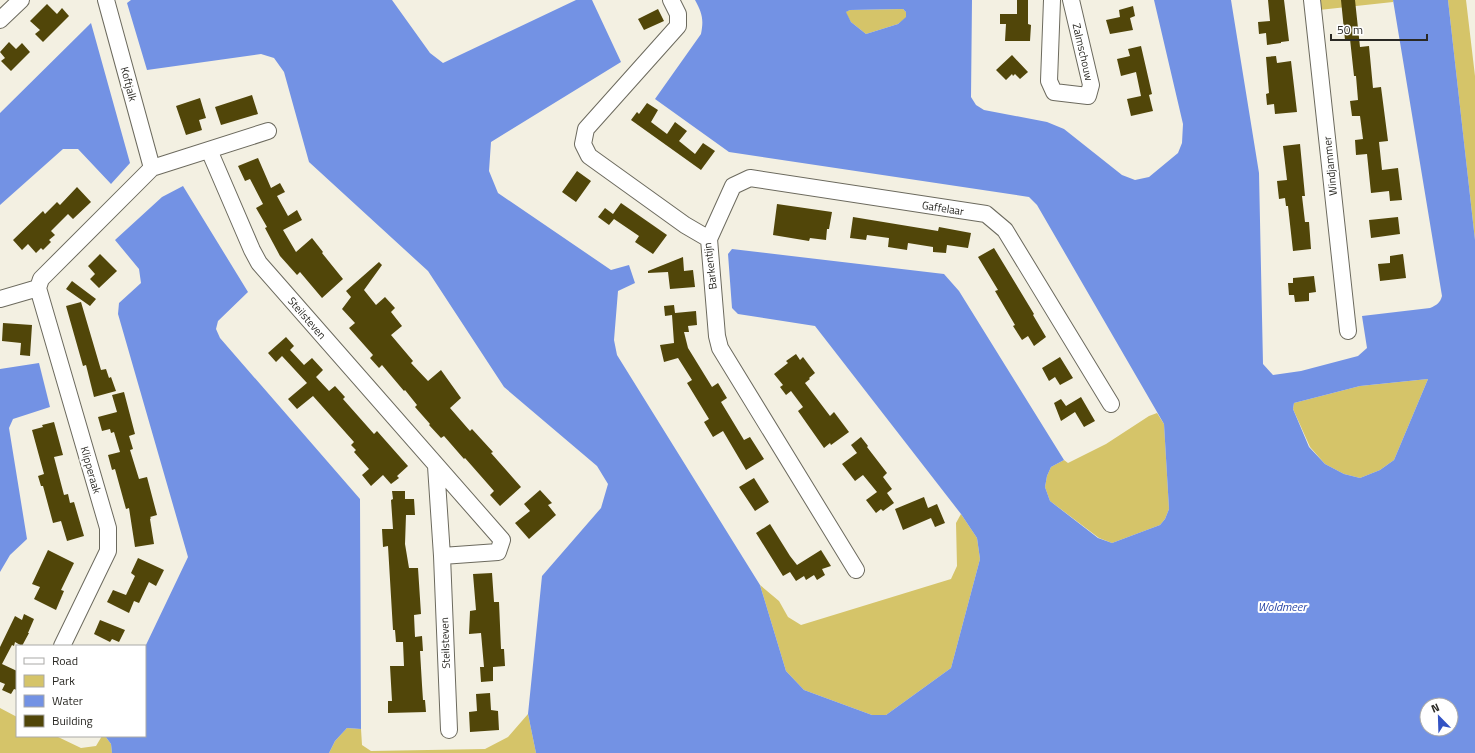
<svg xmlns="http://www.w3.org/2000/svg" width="1475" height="753" viewBox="0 0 1475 753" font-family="'Titillium Web',sans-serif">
<rect width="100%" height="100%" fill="#f3f0e2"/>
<path fill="#d5c469" d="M1318 0H1393V2L1319 10Z
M1448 0H1466L1475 76V240Z
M903 9 906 12 907 17 898 24 866 34 851 22 845 12 850 10Z
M1428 379 1394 460 1380 470 1360 478 1344 474 1325 464 1310 447 1293 409 1294 403 1360 386Z
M1157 413 1164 424 1169 509 1165 519 1160 525 1112 543 1099 538 1050 501 1045 487 1047 476 1051 467 1064 460 1068 463 1106 444 1149 416Z
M961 514 977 538 980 559 951 668 886 715H872L804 690 786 671 760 585 779 601 788 617 801 625 951 579 957 566 956 523Z
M0 708 17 717V736H56L81 748 96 746 102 736H105L111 744 112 753H0Z
M528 714 536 753H329L335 741 347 728 361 729 362 745 371 751 485 749 508 737Z"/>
<path fill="#7392e4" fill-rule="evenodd" d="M131 0H392L430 53 443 63 576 0H592L621 62 491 142 489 171 498 193 611 270 629 265 635 283 618 291 614 340 617 355 760 585 786 671 804 690 872 715H886L951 668 980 559 977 538 961 514 815 326 738 314 732 308 728 254 732 249 944 274 959 291 1064 460 1051 467 1047 476 1045 487 1050 501 1098 538 1112 543 1160 525 1165 519 1169 509 1164 424 1037 205 1029 197 729 152 655 99 701 34C704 19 702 13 695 0H972L971 97 976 105 984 110 1047 122 1064 129 1122 175 1135 180 1149 177 1178 153 1182 143 1183 124 1154 0H1231L1259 173 1263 364 1273 375 1301 371 1358 356 1367 348 1362 316 1430 308C1437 305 1440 303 1442 296L1393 0H1448L1475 240V753H536L528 714 542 576 601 508 608 484 597 466 504 387 428 271 309 162 284 72 274 58 261 54 147 70 127 3ZM903 9 906 12V17L898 24 866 34 851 22 846 12 850 10ZM1428 379 1394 460 1380 470 1360 478 1344 474 1325 464 1309 447 1293 409 1294 403 1360 386ZM1427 705H1451V729H1427Z
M91 23 130 163 111 184 78 149H63L0 205V113Z
M183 186 248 292 218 321 216 329 220 338 360 499 361 729 347 728 335 741 329 753H112L111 744 105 736H145V647L188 557 118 314 119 303 141 283 139 269 115 240 162 197Z
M39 363 50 407 13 419 9 428 27 539 10 555 0 572V369Z"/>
<path fill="#514609" d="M1017 0H1028V24L1031 25 1030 41H1005L1006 24H1000V14H1017Z
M1268 0H1284L1289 41 1281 42V43L1267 45 1266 33 1259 34 1258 22 1270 21Z
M1341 0H1355L1360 47 1369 46 1373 88 1381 87 1388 141 1379 142 1382 170 1398 168 1402 200 1390 201 1389 191 1371 193 1367 154 1356 155 1355 140 1363 139 1360 116H1352L1350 101 1358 100 1356 76H1354L1350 39 1345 40Z
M47 4 57 14 62 8 69 16 43 42 35 34 40 30 30 21Z
M1133 6 1135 16 1130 18 1133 30 1110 34 1106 20 1120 17 1119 10Z
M658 9 664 21 644 30 638 19Z
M9 42 16 49 22 43 30 52 11 71 1 61 5 58 0 52Z
M1141 46 1152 94 1149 95 1153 111 1131 116 1127 99 1141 96 1136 72 1121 76 1117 59 1130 56 1128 49Z
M1012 55 1028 72 1020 79 1015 74 1013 76 1012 74 1006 80 996 70Z
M1276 56 1277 63 1291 61 1297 112 1275 114 1274 104 1267 105 1266 94 1269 93 1266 57Z
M252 95 258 114 221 125 215 107Z
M200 98 206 118 199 120 202 130 186 135 176 106Z
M647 103 658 110 651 122 667 134 675 122 687 131 679 141 695 154 703 143 715 151 701 170 631 120 637 112 639 114Z
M1300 144 1305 196H1302L1305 222H1309L1311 249 1293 251 1288 206H1286L1285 198 1279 199 1277 181 1287 180 1283 146Z
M258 158 271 188 280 183 285 192 277 196 288 216 297 210 302 220 283 230 296 252 312 238 323 252 322 253 343 279 322 298 300 272 297 275 280 256 265 228 267 227 256 208 263 204 250 179 245 181 238 166Z
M577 171 591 181 576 202 562 192Z
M77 187 91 202 73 219 68 214 51 231 55 235 49 240 51 242 43 250 41 248 36 253 28 244 22 250 13 240 43 211 45 214 57 202 60 205Z
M621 203 667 235 653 254 635 242 639 236 614 219 609 225 598 217 605 208 613 214Z
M777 204 832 212 829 229H827L826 240 810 238 809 241 773 235Z
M853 217 938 231 939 227 971 233 968 248 947 245 946 253 933 252V247L908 243 907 250 888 247 889 238 867 235 866 240 850 238Z
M1398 217 1400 234 1371 238 1369 220Z
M994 248 1034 314 1033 315 1046 337 1034 346 1028 336 1022 340 1013 326 1015 325 995 291 998 290 978 257Z
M100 254 117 271 99 288 90 279 95 274 88 266Z
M1403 254 1406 278 1380 281 1378 264 1390 263V256Z
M683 257 684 271 693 270 695 287 670 289 668 272 648 273V271Z
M379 262 382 265 364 290 376 305 385 297 395 308 391 312 402 326 391 335 413 361 411 363 428 381 441 370 461 398 450 408 470 431 472 429 493 452 491 453 521 487 500 506 490 495 494 491 465 458 464 459 444 436 441 438 429 425 430 424 415 407 417 405 405 390 404 391 382 365 379 368 370 358 373 355 349 328 355 323 342 309 351 297 346 291Z
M1314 276 1316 292 1309 293V301L1295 302 1294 295H1289L1288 283H1293V278Z
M72 281 96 299 90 306 66 289Z
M81 302 101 370 106 369 109 378 111 377 116 391 94 397 86 365 83 366 66 306Z
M674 305 675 313 696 311 697 325 688 326 689 332H684L688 348 712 387 718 383 727 398 721 402 744 440 750 437 764 459 746 470 723 431 713 437 704 422 709 419 687 383 692 380 678 358 664 362 660 345 674 343 672 315 665 316 664 306Z
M3 323 32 325 30 356 20 355 21 343 2 341Z
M286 337 294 346 290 350 304 365 312 358 323 370 316 377 329 391 335 386 345 397 343 399 374 434 377 431 408 466 397 476 399 478 391 484 383 475 371 486 362 475 369 469 354 452 356 450 351 445 354 442 313 396 297 409 288 399 307 383 282 356 276 362 268 353Z
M796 354 800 360 803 357 815 373 809 378 810 379 805 383 830 416 834 412 849 432 831 445 830 443 824 448 798 411 803 407 791 391 786 395 780 387 783 385 774 374 788 363 786 361Z
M1060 357 1073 378 1060 385 1055 377 1049 381 1042 368Z
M124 392 135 434 129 436 133 449 130 450 139 479 147 477 157 515 150 517 151 518 150 519 154 544 135 547 129 508 126 509 115 469 112 470 108 455 120 452 114 432 111 433 110 429 102 431 98 417 117 412 112 395Z
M1081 397 1095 421 1084 427 1075 412 1061 421 1054 403 1061 399 1066 406Z
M54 422 63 455 54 457 64 495 68 494 70 503 74 502 84 536 67 541 61 521 53 523 43 486H41L38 476 44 474 32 430 43 427 42 425Z
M861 437 868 446 867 447 887 473 883 477 892 489 887 493 894 503 883 511 881 509 876 513 866 500 877 492 863 475 855 481 842 464 857 453 851 445Z
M754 478 769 502 755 511 739 487Z
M540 490 552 503 548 505 556 515 529 539 515 523 530 511 524 504Z
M392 491H405V499H414L415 515H406L405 544 409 568H418L421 614 414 615 415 637 422 636 423 651H420L422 685 423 700H425L426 712 388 713V701H392L390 666H404L403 642H396L395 630H393L388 546 383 547 382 529H393L391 500 393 499Z
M924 497 928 508 937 504 945 523 935 527 931 518 903 530 895 509Z
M770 524 790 556 797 565 821 550 831 566 822 569 825 575 817 580 814 575 806 580 804 576 796 581 790 572 783 576 756 533Z
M48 550 74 563 61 590 64 591 56 610 34 599 40 587 32 584Z
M138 558 164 570 156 586 149 582 139 603 134 601 129 613 107 602 113 590 126 595 135 576 131 573Z
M492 573 494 602H499L501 649H504L505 666 493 667V681L481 682 480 667H484L481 633 469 634 470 611 476 610 473 574Z
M24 614 34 619 28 633H29L22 646 15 642 14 646 12 645 2 664 17 671V690L14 689 11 694 2 690 5 684 0 682V647L15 616 22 620Z
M100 620 125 630 119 642 112 639 110 642 94 634Z
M490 693 491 710 498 711 499 730 470 732 469 712 477 711 476 694Z"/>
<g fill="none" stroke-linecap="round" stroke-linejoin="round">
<g stroke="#6c6a5e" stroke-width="18">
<path id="minor" d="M106 0 152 168
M671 0 678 14V26L586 129 583 144 589 156 685 225 709 239 717 336 720 348 856 570
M1052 0 1049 81 1054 92 1088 96 1091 85 1071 0
M1312 0 1348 331
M0 20 21 0
M209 150 252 250 259 263 502 540 498 552 442 556
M709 239 733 186 750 178 986 214 1005 230 1111 404
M38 288 108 528V551L62 646
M0 299 38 288 41 279 152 168 268 131
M436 466 442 556 449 730"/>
</g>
<use href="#minor" stroke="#fff" stroke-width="16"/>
</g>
<g text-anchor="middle" stroke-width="4" stroke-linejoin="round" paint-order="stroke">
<g font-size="11" fill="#2a2924" stroke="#fff">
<text transform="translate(1083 52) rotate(77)" y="4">Zalmschouw</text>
<text transform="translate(129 84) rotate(75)" y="4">Koftjalk</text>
<text transform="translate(1330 166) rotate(-96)" y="4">Windjammer</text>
<text transform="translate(943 208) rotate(9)" y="4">Gaffelaar</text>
<text transform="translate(710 266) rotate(-97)" y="4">Barkentijn</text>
<text transform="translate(307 318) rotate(49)" y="4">Steilsteven</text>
<text transform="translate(91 470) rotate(74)" y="4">Klipperaak</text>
<text transform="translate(445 643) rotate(-92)" y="4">Steilsteven</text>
</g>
<g font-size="12" font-style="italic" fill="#2b48a8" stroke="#fff">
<text x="1282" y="611">Woldmeer</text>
</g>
</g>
<rect x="16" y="645" width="130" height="92" fill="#ffffff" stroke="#aaa9a7"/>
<rect x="24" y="658" width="20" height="6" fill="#ffffff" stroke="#aaa9a7"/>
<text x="52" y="665" font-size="12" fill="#2a2924">Road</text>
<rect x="24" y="675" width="20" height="12" fill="#d5c469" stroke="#aaa9a7"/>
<text x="52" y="685" font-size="12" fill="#2a2924">Park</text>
<rect x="24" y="695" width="20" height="12" fill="#7392e4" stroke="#aaa9a7"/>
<text x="52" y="705" font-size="12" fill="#2a2924">Water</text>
<rect x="24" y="715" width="20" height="12" fill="#514609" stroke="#aaa9a7"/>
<text x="52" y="725" font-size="12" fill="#2a2924">Building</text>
<g transform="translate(1439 717) rotate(337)"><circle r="19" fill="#ffffff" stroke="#aaa9a7"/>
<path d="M0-3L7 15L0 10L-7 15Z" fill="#3353c4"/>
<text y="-6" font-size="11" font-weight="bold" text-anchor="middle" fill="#2a2924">N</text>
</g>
<path d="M1331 34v6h96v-6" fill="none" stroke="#2a2924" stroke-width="2"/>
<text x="1337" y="34" font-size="12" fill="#2a2924" stroke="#ffffff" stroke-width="3" paint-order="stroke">50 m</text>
</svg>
